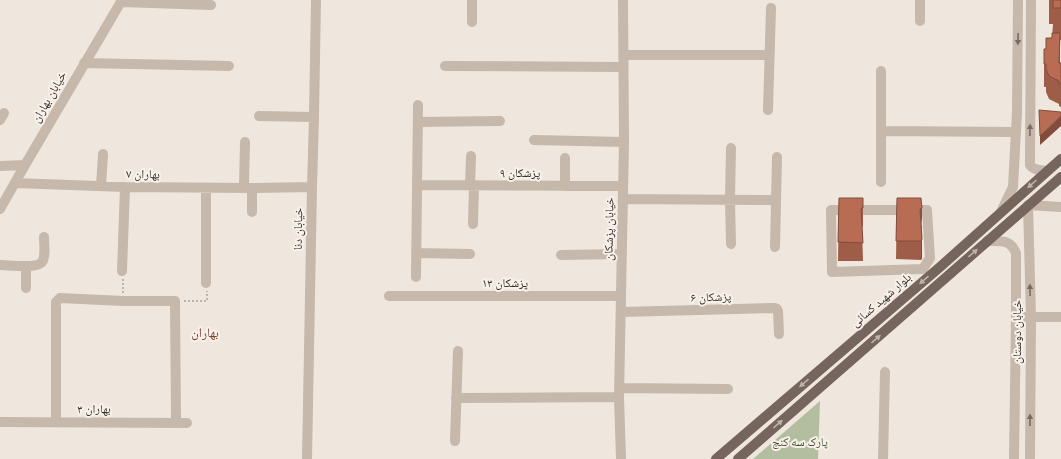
<svg xmlns="http://www.w3.org/2000/svg" width="1061" height="459" viewBox="0 0 1061 459" font-family="'Fira Sans Condensed','Noto Naskh Arabic',sans-serif">
<rect width="100%" height="100%" fill="#efe7de"/>
<path fill="#b3bda0" d="M820 401 818 459H753Z"/>
<g fill="none" stroke-linecap="round" stroke-linejoin="round">
<path stroke="#b2a296" stroke-width="1.5" stroke-dasharray="2 2" stroke-linecap="butt" d="M123 279V293
M184 301H207V291"/>
<path stroke="#c6b8ab" stroke-width="10" d="M472 0V22
M1031 0 1030 165C1033 170 1041 170 1046 171
M121 2 211 5
M920 21V0
M624 55H769
M84 63 229 66
M445 66 623 67
M768 110 771 8
M259 116 314 117
M0 120 4 113
M418 122 500 121
M881 131 1016 132
M534 140 624 142
M731 148 730 200 731 244
M0 166 25 165
M881 182V71
M15 183 125 187 252 188 312 187
M417 185 623 186
M470 185 471 156
M101 186 103 154
M565 186V158
M244 187 245 142
M206 188V283
M623 199 775 200
M0 209 25 165 122 0
M831 210H927L930 258 923 269 832 272Z
M252 212V188
M1001 212 1013 187 1017 112 1018 0
M473 224 474 185
M987 241C1001 241 1010 239 1016 253V317L1014 459
M775 247 777 157
M417 253 470 254
M561 255 622 254
M0 265C9 265 37 269 42 262 46 257 44 243 44 237
M26 266V288
M122 271 125 187
M416 277 418 105
M389 296H621
M621 312 775 308 777 309 778 311 779 334
M1016 317H1061
M620 388 728 389
M456 398 619 397
M0 422 187 423
M56 422V302L60 298 123 301H175L176 422
M455 441 458 351
M307 459 312 187 314 117 316 0
M621 459 619 397 624 142 623 0
M883 459 885 372
M1030 459 1031 317 1028 205 1061 207"/>
<path stroke="#75655c" stroke-width="10" d="M716 459 940 267 1061 159
M738 459 1061 177"/>
</g>
<path fill="#9e5d48" d="M1049 0H1061V40H1060V63H1061V107L1059 106V104L1049 99 1046 92V87H1044V64L1046 49 1052 38 1053 24H1049Z
M839 198 863 208V227L862 226 863 261H838Z
M897 198 922 226V258L921 260 896 259Z"/>
<path fill="#814c3b" d="M1061 116V126L1040 145V136Z
M922 208V227L920 209Z
M922 239V258L921 260V241Z"/>
<path fill="#b86c54" stroke="#814c3b" d="M1053 0H1061V8H1053Z
M1052 33H1060L1059 63H1061V84H1059V81L1049 76 1046 69V64H1044V49H1046V38H1052Z
M1039 110 1061 112V116L1040 136Z
M839 198H863V208H861L863 243 838 242Z
M897 198H921L922 208 920 209 922 239 921 241H896Z"/>
<defs><path id="oneway-solid" d="M-6-.8H1V-3.2L6.5 0L1 3.2V.8H-6Z"/></defs>
<g fill="#766c64">
<use href="#oneway-solid" transform="translate(1018 39) rotate(91)"/>
<use href="#oneway-solid" transform="translate(1030 130) rotate(-89)"/>
<use href="#oneway-solid" transform="translate(1030 290) rotate(-91)"/>
<use href="#oneway-solid" transform="translate(1030 420) rotate(-90)"/>
</g>
<g fill="#bdb2aa">
<use href="#oneway-solid" transform="translate(1032 184) rotate(138)"/>
<use href="#oneway-solid" transform="translate(973 253) rotate(-41)"/>
<use href="#oneway-solid" transform="translate(924 280) rotate(139)"/>
<use href="#oneway-solid" transform="translate(876 339) rotate(-41)"/>
<use href="#oneway-solid" transform="translate(804 383) rotate(139)"/>
<use href="#oneway-solid" transform="translate(778 424) rotate(-41)"/>
</g>
<g text-anchor="middle" stroke-width="4" stroke-linejoin="round" paint-order="stroke">
<g font-size="12" fill="#352d29" stroke="#f8f1ea">
<text transform="translate(49 97) rotate(-60)" y="4">خیابان بهاران</text>
<text x="520" y="177">۹ پزشکان</text>
<text transform="translate(143 174) rotate(1)" y="4">۷ بهاران</text>
<text transform="translate(298 229) rotate(-89)" y="4">خیابان دنا</text>
<text transform="translate(609 229) rotate(-89)" y="4">خیابان پزشکان</text>
<text x="505" y="287">۱۳ پزشکان</text>
<text transform="translate(711 297) rotate(-2)" y="4">۶ پزشکان</text>
<text transform="translate(881 300) rotate(-41)" y="4">بلوار شهید کسائی</text>
<text transform="translate(1017 332) rotate(-90)" y="4">خیابان دوستان</text>
<text x="94" y="413">۳ بهاران</text>
</g>
<g font-size="12" fill="#445030" stroke="#f8f1ea">
<text x="800" y="446">پارک سه کنج</text>
</g>
<g font-size="13" fill="#7b3f2c" stroke="#f8f1ea">
<text x="205" y="337">بهاران</text>
</g>
</g>
</svg>
